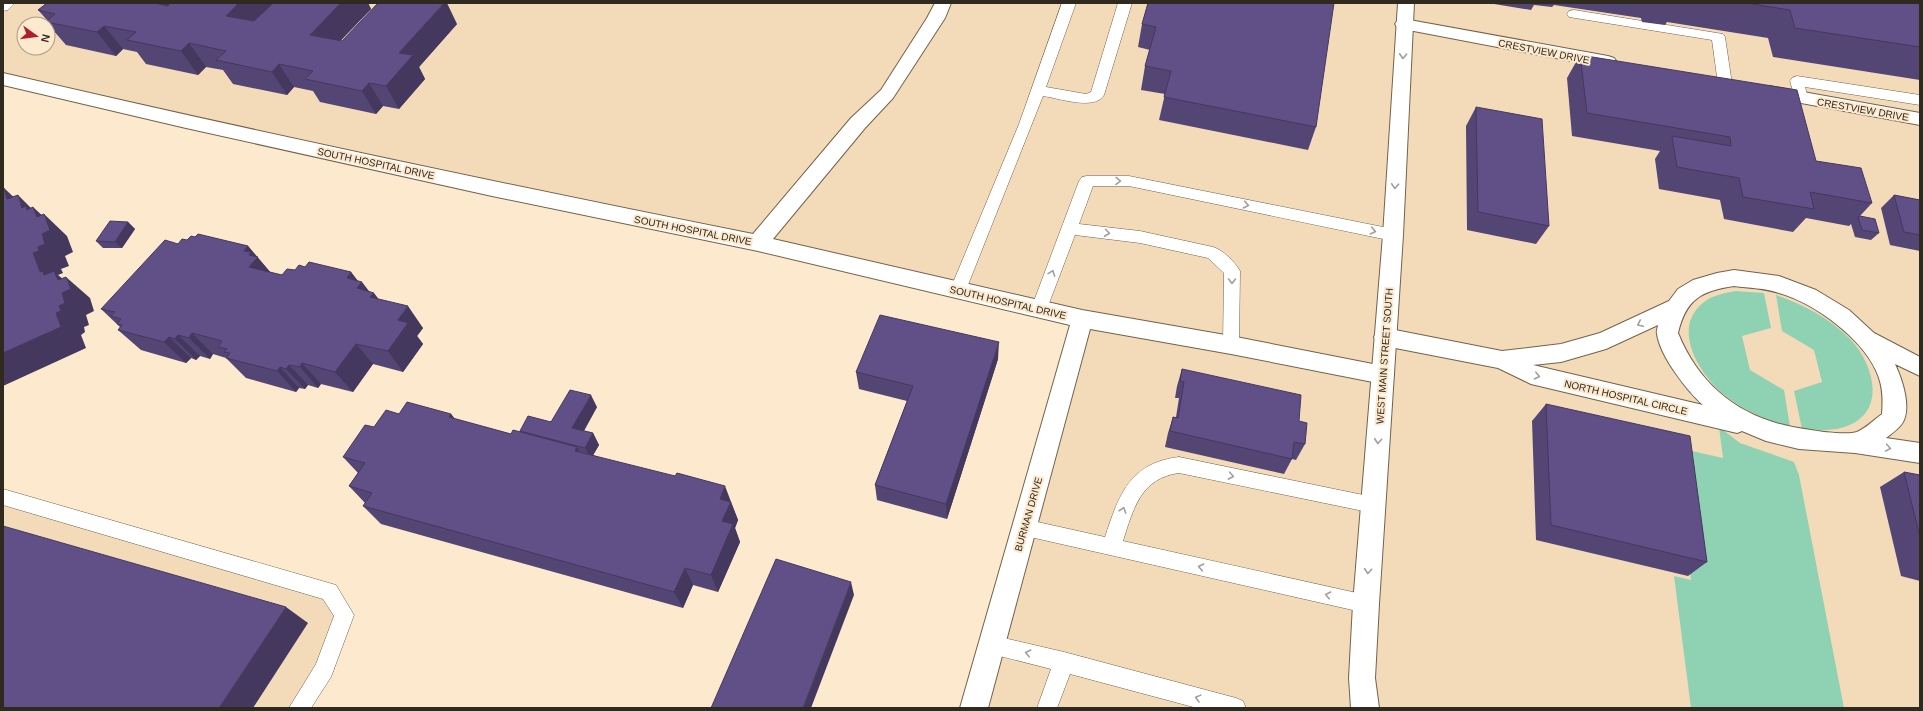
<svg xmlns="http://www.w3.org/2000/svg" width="1923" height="711" viewBox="0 0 1923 711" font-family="Arial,sans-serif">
<rect width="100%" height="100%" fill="#fce9ce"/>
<path fill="#f3dbba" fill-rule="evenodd" d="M3 3H1920V708H974L1081 319 3 79ZM24 24H48V48H24Z
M3 497 329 592 344 615 299 708H3Z"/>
<path fill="#8ed2b3" d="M1736 291 1764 293 1771 328 1742 336 1750 370 1784 390 1790 427C1766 420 1742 410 1722 393 1698 372 1671 327 1704 302 1713 295 1725 293 1736 291Z
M1776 295C1804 305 1830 318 1851 340 1876 367 1887 416 1841 428 1828 431 1815 430 1802 429L1794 391 1822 382 1814 350 1782 331Z
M1719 427 1740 443 1794 462 1799 475 1844 708H1691L1674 576 1691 580 1674 447 1723 458Z"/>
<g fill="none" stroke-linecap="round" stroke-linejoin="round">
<g stroke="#73624b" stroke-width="1">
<path id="lane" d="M3 3H15L8 10 3 11Z
M1062 3H1076L1046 87 1086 94 1091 92 1118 3H1132L1104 95C1095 111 1058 98 1043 96L966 290 964 295 958 296 952 295 950 290 1019 124Z
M1574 10 1723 34 1725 37 1732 84 1730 87 1725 89 1720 87 1718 84 1712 40 1569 17 1567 14 1569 11Z
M1797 76 1920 95V105L1805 87 1808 98 1806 101 1801 103 1796 101 1790 81 1792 78Z
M1087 176H1129L1393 229 1399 231 1401 235 1399 239 1393 241 1129 186H1093L1079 224 1140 231 1213 247C1223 250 1235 262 1240 271L1239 345 1237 350 1231 352 1225 350 1223 345 1224 273 1208 258 1140 243 1075 235 1045 314 1039 316 1033 314 1031 309 1079 181 1082 177Z
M1179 457 1373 497 1380 499 1382 505 1380 511 1373 513 1179 473C1141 478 1133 509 1123 541L1366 595 1373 597 1376 604 1373 611 1366 613 1017 534 1015 528 1017 522 1024 519 1105 537C1119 495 1129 463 1179 457Z
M3 489 336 585 354 615 331 677 311 708H289L316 664 334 616 323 599 3 505Z
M991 635 1064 652 1236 698 1243 701 1246 708H1197L1070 674 1057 708H1037L1051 669 984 652 981 645 984 638Z"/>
</g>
<g stroke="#73624b" stroke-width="2">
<path id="street" d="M935 3H951L945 18 893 98 865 128 773 239 1082 310 1231 336 1383 366 1391 368 1394 375 1391 382 1383 384 1231 354 1090 329 988 708H960L1070 325 758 251 492 196 186 128 3 85V73C252 131 503 184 753 234L851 118 881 90 927 18Z
M1404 19 1608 56 1614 58 1617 62 1614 66 1608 68 1398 28 1395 24 1398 20Z
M1769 86 1920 113V125L1763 96 1760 92 1763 88Z
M1734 270 1779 276 1816 290 1849 310 1874 333 1920 357V376L1895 364C1902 379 1913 410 1901 425 1897 430 1891 434 1886 438L1920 443V463L1855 453 1799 449 1766 441 1742 431 1737 433 1531 384 1498 368 1385 346 1377 343 1374 337 1377 331 1385 328 1502 351 1561 344 1600 333 1669 301 1678 289 1693 280 1717 273ZM1734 286C1749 288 1765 288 1779 293 1815 303 1867 341 1879 378 1883 390 1883 401 1882 414 1874 420 1866 428 1857 432 1848 435 1822 432 1811 430 1749 423 1702 392 1678 333 1686 299 1701 291 1734 286ZM1658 325C1658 327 1656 331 1657 334 1660 356 1687 391 1703 405L1533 365 1561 362 1606 349Z"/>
</g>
<g stroke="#73624b" stroke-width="2">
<path id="primary" d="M1398 3H1414L1403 235 1379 604 1375 678 1379 708H1351L1349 678 1353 604 1383 235Z"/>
</g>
<use href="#lane" fill="#fff" fill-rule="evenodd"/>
<use href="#street" fill="#fff" fill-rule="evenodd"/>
<use href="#primary" fill="#fff" fill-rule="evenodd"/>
</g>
<path fill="#534574" d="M47 3H368L371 9 340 41H342L457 24 419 67 425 79 399 109 383 106 376 114 320 102 313 91 294 87 287 95 233 84 223 70 206 67 198 75 146 64 137 52 123 49 116 56 66 45 46 22 47 20 38 10Z
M1148 3 1316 127 1308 150 1159 120 1165 94 1141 90 1145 66 1150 50 1138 47 1142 24Z
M1488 3H1911L1920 4V80L1773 57 1768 38 1667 22 1665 25 1642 22 1641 18 1554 5 1552 7 1534 5 1531 10Z
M1580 55 1816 161 1872 203 1860 216 1879 233 1871 240 1855 237 1851 224 1849 226 1806 218 1793 232 1724 219 1720 200 1659 189 1655 159 1660 151 1572 136 1567 78Z
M1476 107 1549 226 1536 244 1467 230 1466 126Z
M1894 195 1920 200V251L1890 245 1881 208Z
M128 222 135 229 122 248H103L96 241Z
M195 237 248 246 271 273 282 275 305 267 351 272 358 281 369 292 379 300 423 328 417 336 423 344 403 372 373 364 353 392 321 384 318 388 308 385 305 389 299 388 296 392 246 378 226 358 213 354 210 359 200 356 196 360 191 358 186 363 141 350 118 330 120 327 101 309 178 244Z
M998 359 947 519 877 500 875 485 907 401 859 389 856 372Z
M1182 369 1299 421 1305 444 1296 460 1292 459 1284 474 1165 447 1168 433 1173 417H1176L1179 398H1175L1177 386Z
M1546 404 1707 562 1688 576 1536 540 1532 421Z
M597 407 584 431 593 433 599 445 593 455 732 504V505L738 520 735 528 740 542 718 592 693 585 683 608 381 524 363 506 365 503 349 486 358 473 343 457 374 427 399 414H451L455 419 511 434 520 432V431Z
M1904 472 1920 475V581L1901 576 1880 487Z"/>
<path fill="#44385e" d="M139 3H176L154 22Z
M239 3H279L242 39 226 16Z
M341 3H368L371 9 324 58 310 35Z
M444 3H447L457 24 419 67 425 79 399 109 386 86 399 53Z
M104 26 123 49 116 56 97 32Z
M189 43 206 67 198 75 181 51Z
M279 64 294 87 287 95 272 72Z
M369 83 383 106 376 114 362 91Z
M4 188 21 204 18 195 34 211 33 207 46 219 44 214 67 236 73 252 65 256 69 266 61 269 63 273 58 275 69 284 66 277 90 298 94 311 86 315 89 325 84 327 85 332 81 335 86 348 3 386V353L40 272 33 253 38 247 42 234 7 199Z
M128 222 135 229 122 248 115 242Z
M248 246 276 279 249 267 244 251Z
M351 272 360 284 362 282 372 295 374 293 390 314 364 299 347 278Z
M408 306 423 328 417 336 423 344 403 372 388 351 398 320Z
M192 333 213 354 210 359 189 338Z
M178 335 200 356 196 360 175 339Z
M169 337 191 358 186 363 164 342Z
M999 342 998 359 947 519 946 504Z
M356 344 373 364 353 392 335 372Z
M302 363 321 384 318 388 300 367Z
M289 365 308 385 305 389 286 369Z
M280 367 299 388 296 392 277 371Z
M591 395 597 407 579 439 572 428Z
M451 414 466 433 449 417Z
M593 433 599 445 591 459 585 448Z
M577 447 588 466 575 451Z
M725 486 738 520 735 528 740 542 718 592 711 575 720 499Z
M685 568 693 585 683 608 674 592Z
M851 582 854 595 811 708H803Z
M286 607 308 623 253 708H219Z"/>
<path fill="#615087" stroke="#44385e" d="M47 3H155L168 6 170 3H239L226 16 254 21 273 3H341L310 35 342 41 378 3H444L399 53 413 55 386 86 369 83 362 91 305 79 313 71 279 64 272 72 216 60 226 51 189 43 181 51 127 40 136 32 104 26 97 32 46 22 55 14 38 10Z
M1148 3H1334L1316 127 1164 97 1171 71 1145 66 1156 27 1142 24Z
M1746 3H1911L1920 4V47L1795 28 1790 10Z
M1580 55 1797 90 1816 161 1861 168 1872 203 1810 192 1814 209 1743 197 1739 178 1677 167 1672 136 1731 146 1730 137 1587 113Z
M1476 107 1542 119 1549 226 1478 212Z
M4 188 7 199 18 195 22 208 26 206 27 210 33 207 37 217 44 214 50 230 42 234 45 244 38 247 39 251 33 253 40 272 43 271 44 275 54 271 58 280 66 277 71 289 62 293 65 303 59 306 61 311 56 313 61 327 3 353V189Z
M1894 195 1920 200V235L1904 232Z
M1860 216 1875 219 1879 233 1862 230 1858 217Z
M110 221 128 222 115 242 96 241Z
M198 234 248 246 244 251 251 252 249 255 258 257 249 267 282 275 287 269 295 270 299 265 305 267 309 262 351 272 347 278 362 282 357 288 374 293 370 297 408 306 398 320 408 323 388 351 356 344 335 372 302 363 300 367 289 365 286 369 280 367 277 371 226 358 230 353 224 352 227 349 218 347 222 341 192 333 189 338 178 335 175 339 169 337 164 342 118 330 122 325 117 324 121 319 111 316 115 312 101 309 165 240 178 244 182 239 187 240 191 236 195 237Z
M880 315 999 342 946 504 875 485 913 386 856 372Z
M1182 369 1301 395 1299 421 1307 423 1305 444 1294 442 1292 459 1170 431 1173 417 1178 418 1184 382 1180 381Z
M570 390 591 395 572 428 593 433 585 448 520 431 528 416 551 422Z
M407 402 451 414 449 417 511 434 513 430 577 447 575 451 675 476 677 473 725 486 720 499 731 502 722 521 733 524 711 575 685 568 674 592 363 506 372 493 349 486 365 463 343 457 365 425 374 427 386 410 399 414Z
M1546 404 1690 436 1707 562 1551 525Z
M1904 472 1920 475V537Z
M3 526 286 607 219 708H3Z
M776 559 851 582 803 708H711Z"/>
<defs><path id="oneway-chevron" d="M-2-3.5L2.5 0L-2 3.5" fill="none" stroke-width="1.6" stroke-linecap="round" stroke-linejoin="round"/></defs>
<g stroke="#a29f9a">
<use href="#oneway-chevron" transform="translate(1403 56) rotate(93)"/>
<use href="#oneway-chevron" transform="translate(1118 181) rotate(1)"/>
<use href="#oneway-chevron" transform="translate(1395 186) rotate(93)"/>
<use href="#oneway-chevron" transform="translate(1246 205) rotate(12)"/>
<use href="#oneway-chevron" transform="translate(1373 231) rotate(12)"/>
<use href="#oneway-chevron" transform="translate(1107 233) rotate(7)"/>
<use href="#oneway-chevron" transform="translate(1052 273) rotate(-70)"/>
<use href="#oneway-chevron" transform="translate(1232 281) rotate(91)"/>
<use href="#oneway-chevron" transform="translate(1640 324) rotate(155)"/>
<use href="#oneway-chevron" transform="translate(1537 376) rotate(13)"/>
<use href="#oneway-chevron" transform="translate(1378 441) rotate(95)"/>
<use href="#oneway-chevron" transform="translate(1888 448) rotate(10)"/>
<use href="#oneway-chevron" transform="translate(1231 476) rotate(11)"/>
<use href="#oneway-chevron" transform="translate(1123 510) rotate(-71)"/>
<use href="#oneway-chevron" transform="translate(1201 567) rotate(-168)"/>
<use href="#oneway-chevron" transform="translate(1368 571) rotate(94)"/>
<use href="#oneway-chevron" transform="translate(1328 595) rotate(-168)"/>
<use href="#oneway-chevron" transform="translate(1028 653) rotate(-167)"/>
<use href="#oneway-chevron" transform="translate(1198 698) rotate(-165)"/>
</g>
<g text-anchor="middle" stroke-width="4" stroke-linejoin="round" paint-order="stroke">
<g font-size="10" fill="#30291f" stroke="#fce9ce">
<text transform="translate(1544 51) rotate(11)" y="4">CRESTVIEW DRIVE</text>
<text transform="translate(1863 109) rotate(10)" y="4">CRESTVIEW DRIVE</text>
<text transform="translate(376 163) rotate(12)" y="4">SOUTH HOSPITAL DRIVE</text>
<text transform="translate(693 230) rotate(11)" y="4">SOUTH HOSPITAL DRIVE</text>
<text transform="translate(1008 302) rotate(13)" y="4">SOUTH HOSPITAL DRIVE</text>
<text transform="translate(1384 356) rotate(-86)" y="4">WEST MAIN STREET SOUTH</text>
<text transform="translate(1626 397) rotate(13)" y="4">NORTH HOSPITAL CIRCLE</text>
<text transform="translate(1028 514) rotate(-74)" y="4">BURMAN DRIVE</text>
</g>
</g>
<rect width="1923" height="711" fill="none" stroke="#30291f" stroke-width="8"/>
<g transform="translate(36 36) rotate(104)"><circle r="19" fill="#fce9ce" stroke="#aa9c88"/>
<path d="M0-3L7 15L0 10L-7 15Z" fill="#b01d2a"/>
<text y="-6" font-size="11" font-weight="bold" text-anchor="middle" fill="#30291f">N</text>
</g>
</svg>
